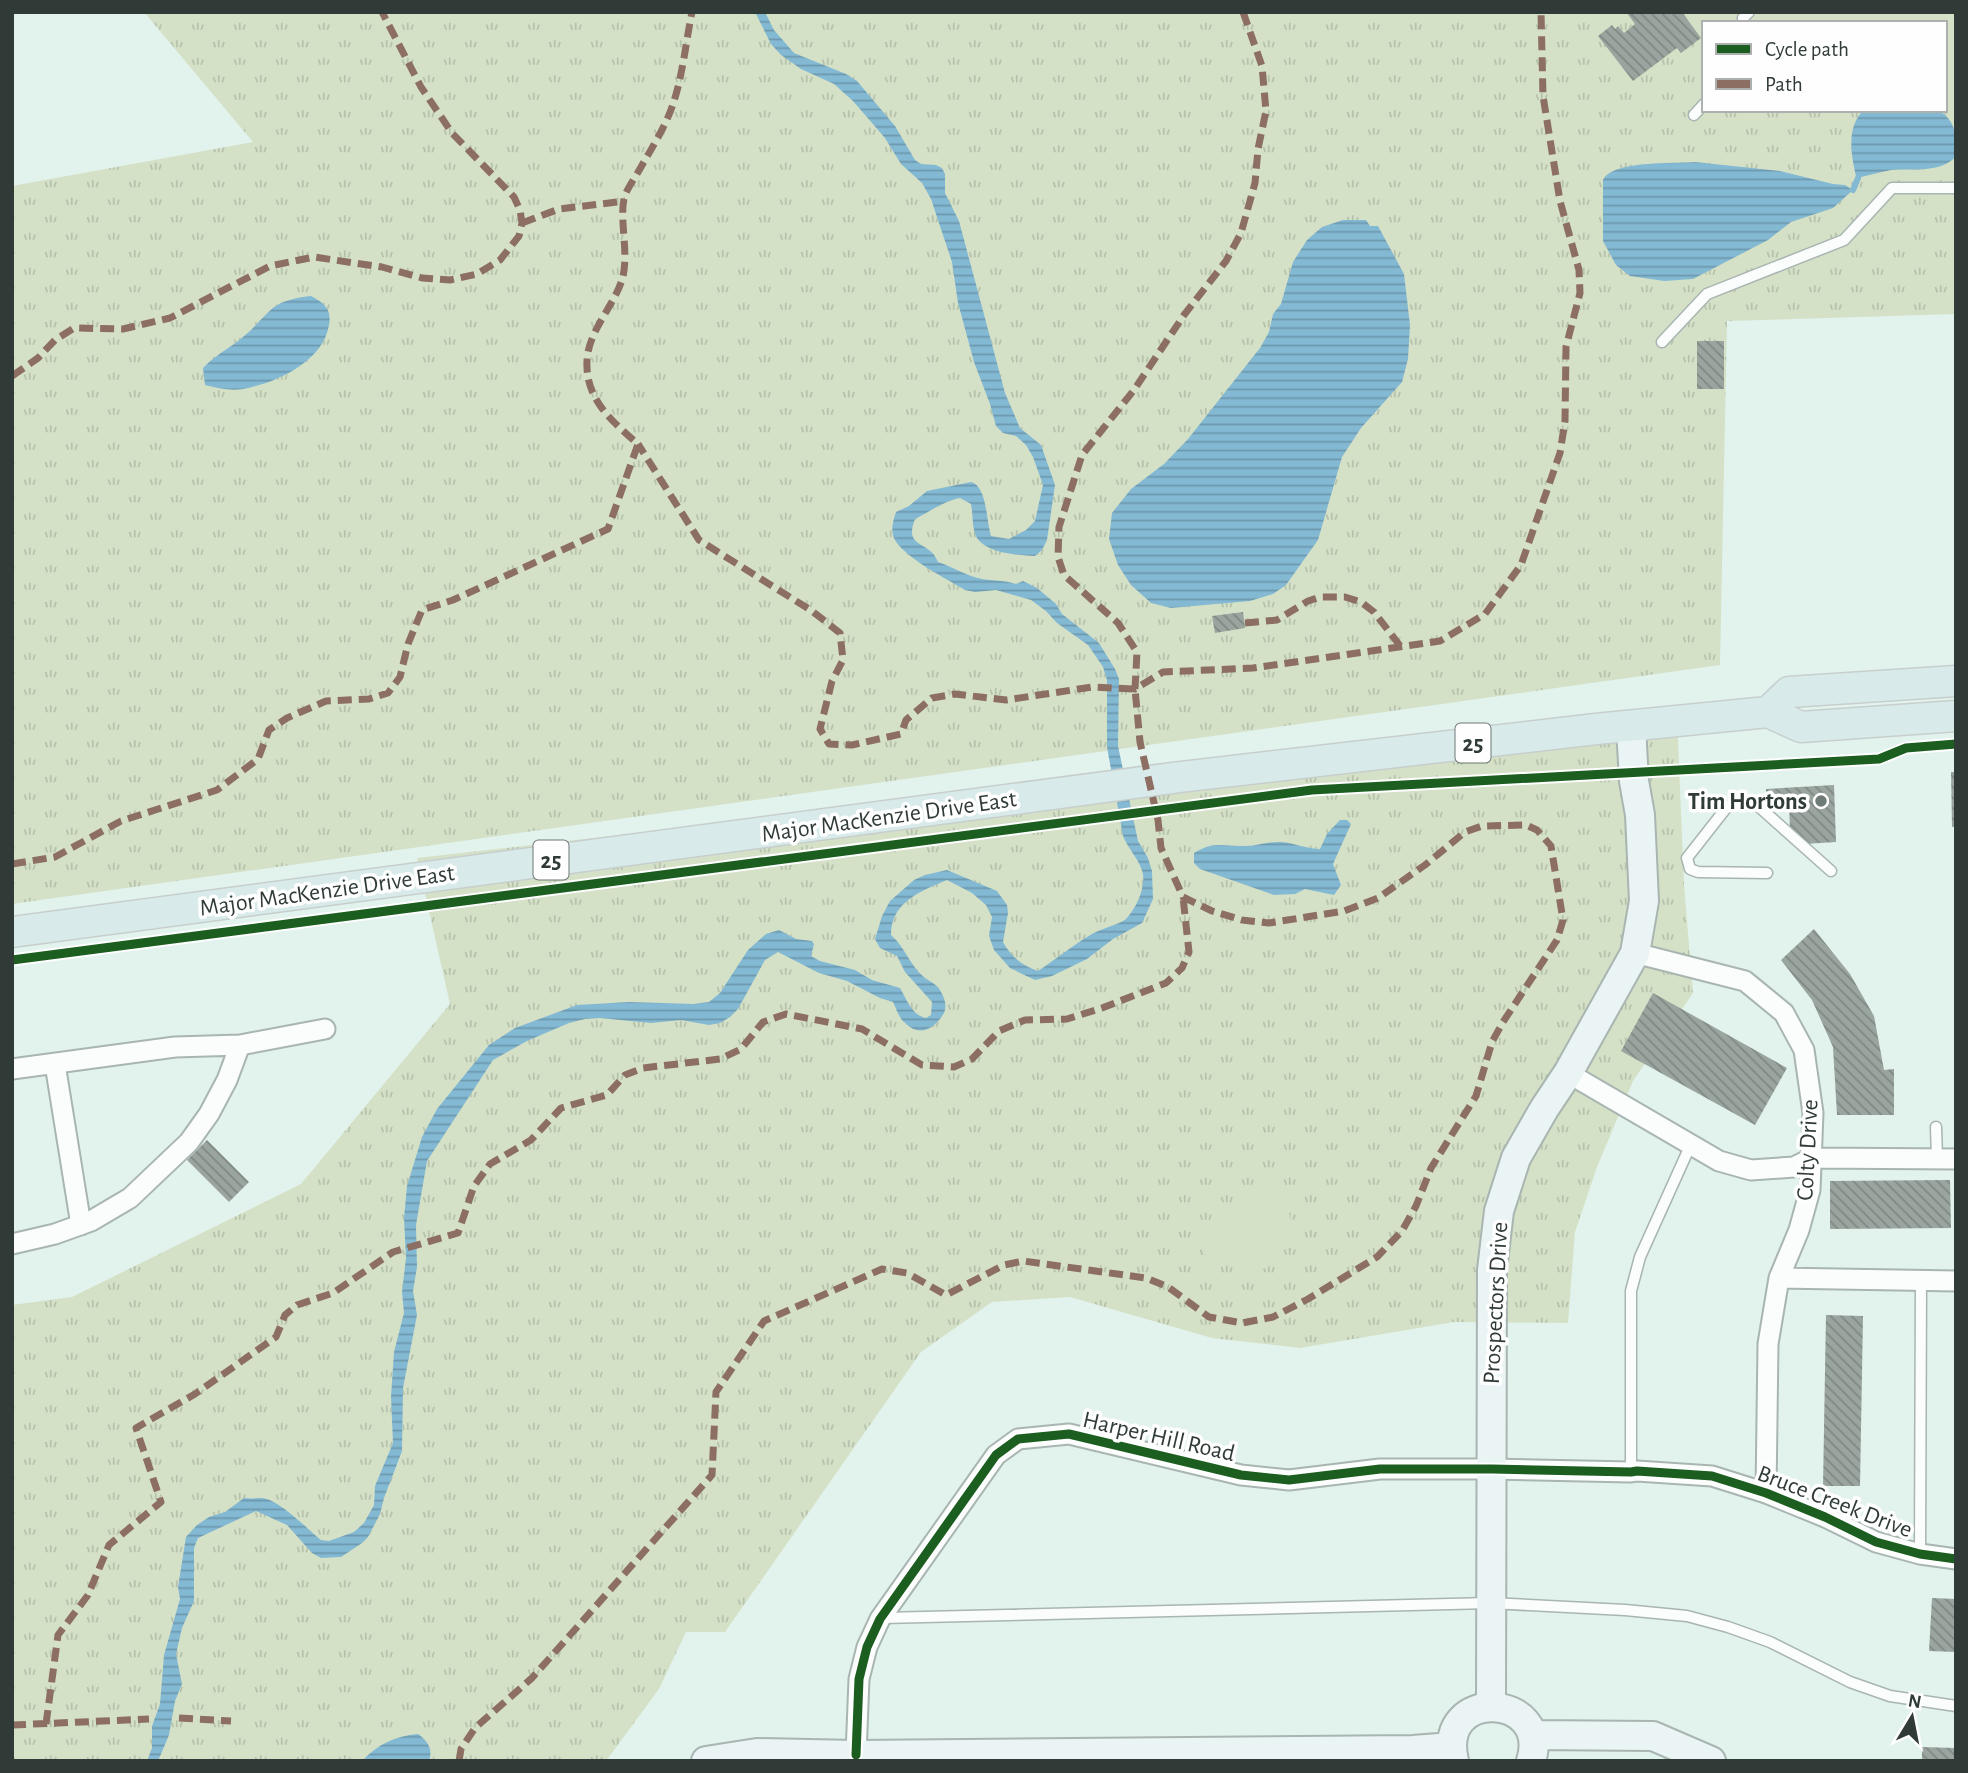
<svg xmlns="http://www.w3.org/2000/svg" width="1968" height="1773" viewBox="0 0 1968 1773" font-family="'Alegreya Sans',sans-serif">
<defs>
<pattern id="grass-tufts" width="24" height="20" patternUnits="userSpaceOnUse" patternTransform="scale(1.75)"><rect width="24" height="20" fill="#d4e1c7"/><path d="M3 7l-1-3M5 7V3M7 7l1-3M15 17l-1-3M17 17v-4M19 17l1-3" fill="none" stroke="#b6c2ac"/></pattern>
<pattern id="water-rules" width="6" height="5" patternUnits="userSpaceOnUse" patternTransform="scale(1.75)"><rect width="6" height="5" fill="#84b9d4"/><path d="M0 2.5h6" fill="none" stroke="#6c98ad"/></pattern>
<pattern id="building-back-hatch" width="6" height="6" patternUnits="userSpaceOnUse" patternTransform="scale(1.75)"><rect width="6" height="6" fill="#9ba5a0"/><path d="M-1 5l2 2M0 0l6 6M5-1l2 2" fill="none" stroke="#7f8883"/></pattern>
</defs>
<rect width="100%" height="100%" fill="#e2f2ed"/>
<path fill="url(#grass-tufts)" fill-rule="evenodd" d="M144 12H1956V314L1727 321 1720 665 12 904V186L253 142ZM1704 23H1945V110H1704Z
M1677 715 1684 885 1693 993 1633 1081 1597 1167 1575 1232 1568 1323 1454 1322 1300 1348 1212 1338 1070 1297 992 1302 921 1352 725 1632H686L659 1689 606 1761H12V1305L72 1297 301 1184 450 1004 417 858Z"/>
<path fill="#d4e1c7" d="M1265 1194C1278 1195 1289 1203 1290 1218 1291 1258 1268 1281 1228 1266 1219 1263 1206 1258 1201 1249 1195 1241 1198 1232 1203 1224L1240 1203Z"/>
<path fill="url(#water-rules)" d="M755 12H765L774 30 794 53 846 74 857 81 895 126 915 160 921 164 936 165 942 168 945 174V193L959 221 1005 393 1020 428 1041 445 1055 485 1047 540 1042 550 1035 556C1019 555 988 554 977 538 972 530 973 514 971 504L960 498C944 501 931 511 915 519 903 549 930 540 938 562 953 567 966 576 982 579 994 581 1004 580 1016 584L1023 581 1037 588 1056 604 1062 614 1099 643 1115 669 1119 679 1118 746 1138 841 1148 858 1152 871 1153 899 1142 923 1113 939 1087 959 1052 976 1035 980 1010 968 994 950 989 936 992 917 986 905 972 893 947 880C921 891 891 902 891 935 905 947 910 966 925 978 931 982 938 985 941 992 945 999 947 1006 944 1013 935 1029 919 1038 904 1022 899 1018 896 1008 893 1002L880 998 847 981 819 973 778 952 765 960 738 1009 730 1017 720 1023 709 1025 681 1020 651 1023 600 1018 585 1019 569 1023 527 1041 493 1060 427 1161 416 1225 417 1267 413 1291 417 1315 403 1388 402 1451 384 1498 380 1514 368 1537 362 1543 341 1557 321 1558 312 1553 287 1525 256 1511 198 1538 194 1548V1601L182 1628 176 1654 182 1684 175 1701 169 1735 158 1761H147L152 1748V1726L160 1704 164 1655 180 1599 178 1587 186 1537 197 1525 209 1517 225 1512 244 1498C250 1499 255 1498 261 1498 278 1498 307 1529 321 1540L329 1541 354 1532 364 1523 374 1505 375 1486 393 1443 391 1397 394 1352 404 1313 402 1292 406 1258 404 1218 407 1186 422 1137 437 1109 489 1045 515 1028 577 1005 629 1002 693 1004 709 1002 720 993 748 950 766 934 779 930 796 939 812 941 814 944 811 956 820 961 855 970 872 980 900 988C907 1000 912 1015 926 1018L931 1015 932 1002 905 972 897 956 880 948 875 939 882 916 890 901 914 880 925 875 947 870 997 891 1007 905 1008 913 1003 942C1012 958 1022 965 1038 971 1056 959 1073 945 1092 934 1100 929 1120 924 1126 919 1136 908 1145 890 1143 874 1140 860 1128 849 1123 836L1107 747V680L1103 667 1088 645 1057 623 1046 611 1031 600 996 590 975 592 965 590C947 579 905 558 895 540 890 531 893 521 896 512L909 506 927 491 971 482C987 486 986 519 991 536L1009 539 1026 530 1035 521 1043 485 1033 457 1026 445 1016 436 1003 433 996 426 990 404 974 362 958 303 952 262 931 199 922 183 901 164 885 138 853 101 834 84 801 69 781 55 771 44Z
M1864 110H1938C1957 121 1956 137 1956 156 1941 174 1912 168 1891 170 1880 172 1869 175 1858 178L1856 176C1851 155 1846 126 1864 110Z
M1695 162 1780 171 1833 184 1845 185 1853 190 1833 208 1791 222 1768 240 1693 279 1664 281 1630 276 1616 265 1603 241V180C1613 160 1673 164 1695 162Z
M1343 220H1366L1370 226H1378L1404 274 1410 325 1408 359 1402 382 1361 428 1342 457 1318 540 1286 585 1273 594 1250 601 1171 608 1151 603 1131 585 1118 565 1109 539 1112 513 1131 489 1164 464 1188 439 1260 348 1269 332 1273 314 1281 304 1293 262 1307 240 1322 227Z
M311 296C324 303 332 309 329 325 323 362 276 383 243 389 230 391 217 388 205 385L203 368C215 355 230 348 243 337 272 313 267 301 311 296Z
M1340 820H1347L1351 824 1333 864 1341 885 1334 895 1305 889 1295 894 1274 895 1200 869 1194 863V853C1214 841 1221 846 1242 846 1255 847 1268 841 1281 842 1295 843 1307 849 1320 849L1327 834Z
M418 1734C428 1741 433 1749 429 1761H362C378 1744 395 1736 418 1734Z"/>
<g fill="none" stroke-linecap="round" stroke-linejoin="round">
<path stroke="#84b9d4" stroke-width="6" d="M1853 190 1858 178"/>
</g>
<path fill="url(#building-back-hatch)" d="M1628 12H1682L1701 38 1681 53 1677 48 1633 81 1598 36 1612 25 1615 29 1618 26 1624 33 1635 24 1627 13Z
M1697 341H1724V389H1697Z
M1243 612 1245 628 1215 633 1212 616Z
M1951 772H1956V827H1952Z
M1834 785 1836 842 1804 844 1790 828 1789 807 1767 809 1766 789Z
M1814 929 1850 974 1874 1016 1884 1070 1894 1069V1115H1837L1833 1047 1812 1000 1781 960Z
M1653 993 1787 1068 1755 1125 1621 1051Z
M207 1140 249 1182 229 1202 187 1160Z
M1950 1180 1951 1228 1830 1229V1181Z
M1826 1315 1863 1316 1860 1486H1823Z
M1932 1598 1956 1599V1652L1929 1651Z
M1922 1747 1956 1748V1761H1922Z"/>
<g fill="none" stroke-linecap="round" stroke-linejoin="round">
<g stroke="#a8b5b1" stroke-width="13">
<path id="lane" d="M1744 23 1743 18 1749 12
M1694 115 1704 104
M1662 342 1707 294 1844 240 1892 188H1956
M1767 873 1698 872 1690 869 1687 858 1727 807C1738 802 1746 802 1757 805L1831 871
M1936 1127 1937 1159
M1631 1472V1291L1640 1257 1691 1144
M1920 1554 1921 1279
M882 1618 1490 1603 1625 1610 1687 1616 1728 1627 1770 1642 1850 1682 1890 1696 1956 1706"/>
</g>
<g stroke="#a8b5b1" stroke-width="23">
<path id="street" d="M1635 953 1745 981 1784 1013 1804 1050 1813 1113 1810 1190 1799 1230 1779 1278 1768 1344 1766 1493
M55 1064 81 1225
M12 1069 175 1047 240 1045 325 1029
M1568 1073 1719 1161 1751 1170 1794 1167 1812 1158 1956 1159
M12 1244 55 1234 91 1221 130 1198 189 1142 209 1114 227 1080 240 1045
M1779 1278 1956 1281
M856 1755 859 1679 867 1647 880 1619 996 1455 1018 1439 1069 1434 1241 1475 1289 1480 1380 1469H1492L1631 1472 1637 1471 1712 1476 1766 1493 1825 1517 1876 1542 1920 1554 1956 1559"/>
</g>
<g stroke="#a8b5b1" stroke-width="32">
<path id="secondary" d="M1491 1706 1492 1270 1499 1211 1516 1158 1544 1109 1568 1073 1635 953 1644 901 1640 815 1634 781 1631 727
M1533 1735 1653 1736 1711 1761
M706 1761 757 1753 856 1755 1413 1750 1452 1747
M1454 1761C1436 1686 1552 1693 1531 1761"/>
</g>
<g stroke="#c7cfcd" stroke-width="33">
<path id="primary" d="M1768 712 1789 692 1956 681
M12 932 1180 777 1596 729 1768 712 1801 727 1956 716"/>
</g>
<use href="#lane" stroke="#fbfdfc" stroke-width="10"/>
<use href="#street" stroke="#fbfdfc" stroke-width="19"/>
<use href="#secondary" stroke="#eaf4f4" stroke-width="28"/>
<use href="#primary" stroke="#d9eaeb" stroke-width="30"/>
<path stroke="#8d6e63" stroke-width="7" stroke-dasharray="14 7" stroke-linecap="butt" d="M1243 12 1262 66 1266 111 1258 149 1255 183 1241 233 1226 261 1184 315 1134 390 1082 455 1059 527 1058 557 1064 575 1118 623 1137 652 1135 689 1163 672 1253 668 1440 641 1485 614 1521 565 1560 453 1565 421 1566 347 1580 293 1579 270 1560 201 1543 96 1541 12
M522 223 559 209 625 201
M12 376 38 358 55 340 74 328 123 329 170 318 270 266 314 257 382 267 422 278 450 280 477 274 500 260 519 236 522 223 520 210 514 197 452 133 421 87 382 12
M1245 623 1277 620 1308 601 1320 597H1345L1361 602 1374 612 1401 647
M12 864 55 857 121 821 217 790 258 759 269 730 287 718 326 701 369 699 388 693 400 677 408 644 422 610 453 600 608 529 638 444C614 423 588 402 587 367 585 334 612 310 622 280 630 253 618 217 625 195 629 186 636 176 641 167 653 146 667 124 674 101 683 73 686 41 692 12
M179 1718 231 1721
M46 1724 58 1635 88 1595 109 1545 161 1502 136 1428 195 1394 276 1337 285 1315 297 1305 333 1293 393 1252 458 1233 474 1186 490 1164 531 1140 561 1108 607 1095 625 1075 643 1068 720 1059 741 1049 763 1022 786 1014 862 1029 922 1065 954 1067 972 1059 999 1031 1025 1020 1067 1019 1102 1008 1166 983 1182 968 1189 952 1183 897
M12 1725 149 1719
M459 1761 461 1749 475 1728 532 1678 712 1475 716 1392 764 1321 882 1269 907 1273 946 1295 1004 1265 1023 1261 1146 1278 1168 1287 1209 1317 1242 1323 1273 1317 1308 1299 1377 1257 1402 1231 1416 1206 1431 1168 1476 1096 1492 1042 1503 1022 1557 940 1563 920 1551 846 1537 830 1526 825 1482 826 1465 832 1425 865 1378 898 1344 911 1269 923 1242 920 1212 911 1183 897 1161 848 1158 820 1140 742 1135 689 1092 687 1006 700 955 694 932 698 906 720 901 734 852 745 829 744 820 729 832 681 843 660 840 633 812 611 699 540 638 444"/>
<g stroke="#fefefe" stroke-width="13">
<path id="cycleway" d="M12 960 1312 790 1879 759 1906 748 1956 744
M856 1755 859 1679 867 1647 880 1619 996 1455 1018 1439 1069 1434 1241 1475 1289 1480 1380 1469H1492L1631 1472 1637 1471 1712 1476 1766 1493 1825 1517 1876 1542 1920 1554 1956 1559"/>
</g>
<use href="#cycleway" stroke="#1b5e20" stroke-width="9"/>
</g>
<circle fill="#6e7b77" stroke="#fefefe" stroke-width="2.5" cx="1821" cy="801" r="7"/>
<g text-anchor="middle" stroke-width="7" stroke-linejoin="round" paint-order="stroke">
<g fill="#fefefe" stroke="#6e7673" stroke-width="2">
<rect x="1455.5" y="723.5" width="35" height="39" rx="5"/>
<rect x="533.5" y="840.5" width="35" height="39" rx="5"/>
</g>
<g font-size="23" font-weight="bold" fill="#303b38">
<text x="1473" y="751">25</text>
<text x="551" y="868">25</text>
</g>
<g font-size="24" font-weight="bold" fill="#303b38" stroke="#fefefe" text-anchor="end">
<text x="1807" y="809">Tim Hortons</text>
</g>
<g font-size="24" fill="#303b38" stroke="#fefefe">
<text transform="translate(889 816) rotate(-8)" y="8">Major MacKenzie Drive East</text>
<text transform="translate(327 890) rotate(-8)" y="8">Major MacKenzie Drive East</text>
<text transform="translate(1807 1150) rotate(-87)" y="8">Colty Drive</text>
<text transform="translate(1495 1303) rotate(-87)" y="8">Prospectors Drive</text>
<text transform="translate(1159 1436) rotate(13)" y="8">Harper Hill Road</text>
<text transform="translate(1835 1501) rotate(21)" y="8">Bruce Creek Drive</text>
</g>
</g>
<rect width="1968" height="1773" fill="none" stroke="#303b38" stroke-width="28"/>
<rect x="1702" y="21" width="245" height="91" fill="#fefefe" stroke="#acb0af" stroke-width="2"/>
<rect x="1716" y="44" width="35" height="10" fill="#1b5e20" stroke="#acb0af" stroke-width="2"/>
<text x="1765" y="56" font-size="21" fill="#303b38">Cycle path</text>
<rect x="1716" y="79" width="35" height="10" fill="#8d6e63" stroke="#acb0af" stroke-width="2"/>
<text x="1765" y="91" font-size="21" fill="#303b38">Path</text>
<g transform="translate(1912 1717) rotate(10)" stroke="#fefefe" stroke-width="5" paint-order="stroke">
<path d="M0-5L12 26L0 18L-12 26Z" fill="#303b38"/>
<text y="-10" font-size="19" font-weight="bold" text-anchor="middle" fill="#303b38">N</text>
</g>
</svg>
